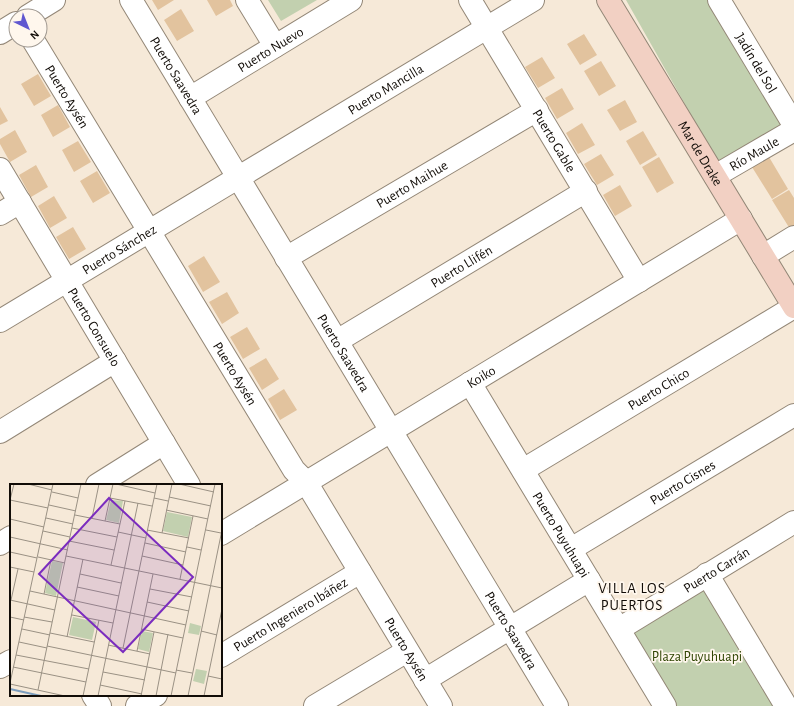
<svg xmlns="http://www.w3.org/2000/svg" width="794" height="706" viewBox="0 0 794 706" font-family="'Alegreya Sans',sans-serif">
<rect width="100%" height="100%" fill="#f6e9d8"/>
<path fill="#c2d0af" d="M268 0H317L281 21Z
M626 0H714L788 125 720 166Z
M707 584 779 706H673L630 631Z"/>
<path fill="#e2c39e" d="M152 0H174L158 10Z
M207 0H230L233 6 216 16Z
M181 9 194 31 177 41 164 20Z
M584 34 597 55 580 65 567 44Z
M542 57 555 78 538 88 525 67Z
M601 61 616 86 599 96 584 71Z
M38 74 51 96 34 106 21 84Z
M562 88 574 109 557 119 545 98Z
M625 100 637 122 620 131 607 110Z
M58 105 70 127 53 137 41 115Z
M0 107 8 121 0 125Z
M582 123 595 145 578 154 566 133Z
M15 130 27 152 10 162 0 144V139Z
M643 131 657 155 640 165 626 141Z
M78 141 91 162 74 172 62 150Z
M601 154 614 175 597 185 584 164Z
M659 157 674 183 657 193 642 167Z
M769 157 788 189 772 199 752 167Z
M36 165 48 187 31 197 19 175Z
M97 171 110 193 93 203 80 181Z
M620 185 632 206 615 216 603 195Z
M789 190 794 198V226L790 229 772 200Z
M54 196 67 218 50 228 38 206Z
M73 227 86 249 69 259 56 237Z
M204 256 220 282 203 292 188 266Z
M227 292 239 313 222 324 209 302Z
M247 327 260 349 243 359 230 337Z
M266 358 279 379 262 390 249 368Z
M284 389 297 410 280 420 268 399Z"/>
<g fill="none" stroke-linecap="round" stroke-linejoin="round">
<g stroke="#938777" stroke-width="24">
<g id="street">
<path id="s1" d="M131 0 557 706"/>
<path d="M247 0 275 46"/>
<path id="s2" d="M470 0 639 281"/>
<path id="s3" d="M719 0 794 125"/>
<path d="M28 16 54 0"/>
<path d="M0 33 16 23"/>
<path id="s4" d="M33 40 294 470 306 482 441 706"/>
<path id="s5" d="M190 98 351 0"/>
<path id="s6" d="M0 169 189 485"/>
<path id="s7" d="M715 176 794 130"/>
<path d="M0 214 20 202"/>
<path d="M763 256 794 237"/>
<path id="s8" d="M286 258 537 110"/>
<path id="s9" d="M0 321 533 0"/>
<path id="s10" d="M337 341 586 191"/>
<path id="s11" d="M470 383 665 706"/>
<path d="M0 432 115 361"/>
<path id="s12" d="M523 470 794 307"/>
<path d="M97 485 164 443"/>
<path id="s13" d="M221 534 741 219"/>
<path d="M0 544 11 537"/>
<path id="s14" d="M571 549 794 415"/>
<path d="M707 574 786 706"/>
<path id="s15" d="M619 629 794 522"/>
<path id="s16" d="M221 656 360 572"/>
<path d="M0 667 11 661"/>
<path d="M425 680 589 580"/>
<path d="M93 695 100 706"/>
<path d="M137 706 156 695"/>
<path d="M315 706 407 651"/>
</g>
</g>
<g stroke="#938777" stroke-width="24">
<g id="secondary">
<path id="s17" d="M608 0 794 307"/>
</g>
</g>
<use href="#street" stroke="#fff" stroke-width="22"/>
<use href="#secondary" stroke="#f2d0c3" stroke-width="22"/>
</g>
<g text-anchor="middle" stroke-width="3.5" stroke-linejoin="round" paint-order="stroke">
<g font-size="14" fill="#110c07" stroke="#fff7ed">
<text dy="5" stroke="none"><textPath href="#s5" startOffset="94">Puerto Nuevo</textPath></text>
<text dy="5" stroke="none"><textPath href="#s3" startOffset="73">Jadín del Sol</textPath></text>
<text dy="5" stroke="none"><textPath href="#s1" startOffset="88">Puerto Saavedra</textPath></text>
<text dy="5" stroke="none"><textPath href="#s9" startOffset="450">Puerto Mancilla</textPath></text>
<text dy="5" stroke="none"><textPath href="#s4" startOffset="66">Puerto Aysén</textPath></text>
<text dy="5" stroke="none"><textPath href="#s2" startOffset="164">Puerto Gable</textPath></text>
<text dy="5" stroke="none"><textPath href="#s7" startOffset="45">Río Maule</textPath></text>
<text dy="5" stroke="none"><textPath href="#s17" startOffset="179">Mar de Drake</textPath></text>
<text dy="5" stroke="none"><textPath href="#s8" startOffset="146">Puerto Maihue</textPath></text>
<text dy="5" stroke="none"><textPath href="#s9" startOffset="139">Puerto Sánchez</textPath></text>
<text dy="5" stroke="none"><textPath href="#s10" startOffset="145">Puerto Llifén</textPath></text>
<text dy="5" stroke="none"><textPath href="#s6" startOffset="184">Puerto Consuelo</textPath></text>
<text dy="5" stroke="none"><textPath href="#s1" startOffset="412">Puerto Saavedra</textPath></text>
<text dy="5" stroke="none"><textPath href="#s4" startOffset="390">Puerto Aysén</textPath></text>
<text dy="5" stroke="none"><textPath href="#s13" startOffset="304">Koiko</textPath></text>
<text dy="5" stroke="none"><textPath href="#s12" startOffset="158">Puerto Chico</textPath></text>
<text dy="5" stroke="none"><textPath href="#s14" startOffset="130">Puerto Cisnes</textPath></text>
<text dy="5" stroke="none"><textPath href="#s11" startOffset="177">Puerto Puyuhuapi</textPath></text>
<text dy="5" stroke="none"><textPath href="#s15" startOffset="114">Puerto Carrán</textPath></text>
<text dy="5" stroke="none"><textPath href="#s16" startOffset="81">Puerto Ingeniero Ibáñez</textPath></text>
<text dy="5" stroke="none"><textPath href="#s1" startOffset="736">Puerto Saavedra</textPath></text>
<text dy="5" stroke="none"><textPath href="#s4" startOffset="715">Puerto Aysén</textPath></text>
</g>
<g font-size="14" fill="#304503" stroke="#fff7ed">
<text x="697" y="661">Plaza Puyuhuapi</text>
</g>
<g font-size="15" letter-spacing="1" fill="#110c07" stroke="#fff7ed">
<text x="632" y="593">VILLA LOS<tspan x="632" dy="17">PUERTOS</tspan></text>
</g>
</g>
<g transform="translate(10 484)">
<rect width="212" height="212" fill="#f6e9d8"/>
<path d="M101 16 113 17 109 39 96 36ZM157 28 182 33 178 53 153 47ZM42 77 53 79 46 112 35 109ZM63 133 86 138 82 156 59 151ZM180 139 191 142 189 151 178 149ZM132 147 143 149 139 168 128 165ZM186 185 197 187 194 200 183 197Z" fill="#c2d0af"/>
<path fill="none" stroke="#7c9dbd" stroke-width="2" d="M0 205 31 212"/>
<path fill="none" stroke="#9a9184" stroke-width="1" d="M18 0 42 6M106 0 145 9M169 0 204 8M42 8 68 14M159 13 201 22M100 14 142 22M144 14 158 17M0 16 38 24M0 16 4 0M39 21 66 27M156 26 198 35M65 31 110 40M36 34 63 40M82 34 89 0M0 35 34 43M95 37 103 0M62 44 107 53M137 46 179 54M196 46 211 49M33 47 60 53M108 48 136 54M152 49 162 0M0 53 58 66M59 57 104 66M135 59 176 68M177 63 191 66M0 68 27 74M56 72 212 104M132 72 173 81M28 73 55 79M101 81 115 17M0 83 24 88M70 90 111 99M170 95 183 32M67 103 109 112M140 105 182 113M20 107 176 141M34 110 41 76M0 116 45 126M1 116 8 85M137 118 179 127M62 131 103 139M0 133 14 136M14 133 42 138M12 145 40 151M131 145 173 154M191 147 207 151M40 149 84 158M57 153 73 75M9 158 37 164M98 161 140 170M37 162 166 189M113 164 147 0M127 167 143 90M6 171 79 185M3 183 76 198M166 186 182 189M93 188 135 196M198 192 212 195M0 199 43 0M0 200 55 212M90 201 132 210M28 206 71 0M73 212 89 136M88 212 128 19M131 212 144 148M146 212 158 150M161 212 205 0M178 212 212 46M194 212 212 125"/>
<path fill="#7b2cbf" fill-opacity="0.15" stroke="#7b2cbf" stroke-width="2" d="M99 14 183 93 113 168 29 90Z"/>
<rect width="212" height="212" fill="none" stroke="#110c07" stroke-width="2"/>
</g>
<g transform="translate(28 28) rotate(137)"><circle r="19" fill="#fff7ed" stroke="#a09991"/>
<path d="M0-3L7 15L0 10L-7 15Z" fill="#6057d0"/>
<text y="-6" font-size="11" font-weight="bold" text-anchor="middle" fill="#110c07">N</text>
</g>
</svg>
